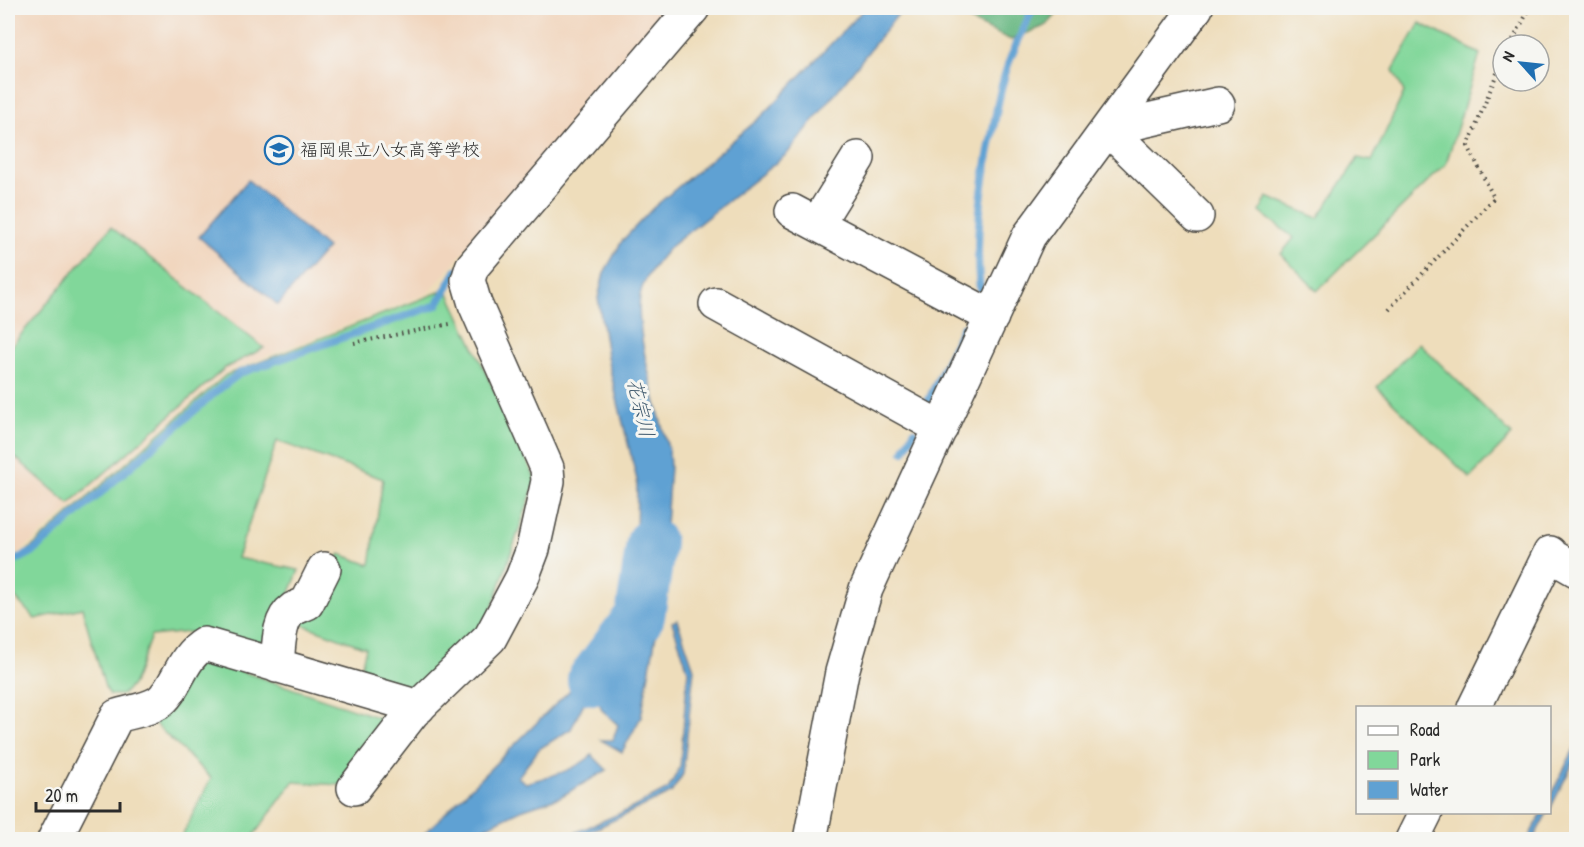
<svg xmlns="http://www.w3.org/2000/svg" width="1584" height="847" viewBox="0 0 1584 847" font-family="'Patrick Hand','Klee One',sans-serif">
<rect width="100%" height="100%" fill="#f6f6f2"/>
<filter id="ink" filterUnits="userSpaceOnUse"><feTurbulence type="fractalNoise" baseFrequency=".0167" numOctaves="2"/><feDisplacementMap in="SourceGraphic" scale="12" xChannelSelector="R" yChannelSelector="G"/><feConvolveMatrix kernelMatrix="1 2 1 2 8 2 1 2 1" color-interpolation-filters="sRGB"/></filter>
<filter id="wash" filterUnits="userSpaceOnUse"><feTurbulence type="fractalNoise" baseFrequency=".008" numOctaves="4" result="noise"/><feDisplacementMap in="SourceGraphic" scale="24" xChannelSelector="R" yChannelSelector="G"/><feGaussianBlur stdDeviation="1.35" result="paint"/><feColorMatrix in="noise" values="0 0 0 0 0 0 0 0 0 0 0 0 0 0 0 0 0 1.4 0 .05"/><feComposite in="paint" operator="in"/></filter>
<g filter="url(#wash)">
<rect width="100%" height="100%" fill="#edb"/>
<path fill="#f1d5bd" d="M8 8H674L428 293 225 372 20 552 8 555Z"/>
<path fill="#81d79a" stroke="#568162" stroke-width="1.5" d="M1420 23 1480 54 1446 164 1317 291 1281 254 1294 238 1260 212 1267 197 1318 218 1358 158 1372 161 1404 92 1393 70Z
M111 227 264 348 225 368 69 504 8 451V350Z
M447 289 536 480 487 623 414 696 357 684 366 648 290 620 340 554 370 565 383 479 277 441 237 558 299 570 264 657 189 632 151 636 133 684 122 695H110L105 687 82 608 35 619 8 590V568L226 375Z
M1419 343 1512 435 1470 478 1377 387Z
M196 656 392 722 341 785 293 782 251 839 180 840 211 778 149 718Z"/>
<path fill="#68b882" stroke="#4a7256" stroke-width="1.5" d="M943 8H1062L1047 25 1011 40Z"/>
<path fill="#5fa1d3" stroke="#45667f" stroke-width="1.5" d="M865 8H903L787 154 671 246C660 259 648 272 642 288 630 320 660 416 669 452L670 467 660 613 626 607 636 539 637 480 608 362 598 298 604 273 622 241 653 208 763 115Z
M248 180 327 248 278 305 199 237Z
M677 620 694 669 683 774 671 793 574 839H561L630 809 668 789 680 767 688 670 672 622Z
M621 621 657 630 641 717 622 752 601 740H613L618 725 602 710 595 691 588 695 571 729 539 749 518 777 526 783C549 776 573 772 592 755L607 770 560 797 521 810 469 835 464 839H419L573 687Z
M1576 745V757L1550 809V797Z
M1541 813H1547L1533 839H1523L1529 837Z"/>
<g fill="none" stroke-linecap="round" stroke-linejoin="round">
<path stroke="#5fa1d3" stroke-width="8" d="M980 290C974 236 982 182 993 130 997 107 1001 84 1009 62 1016 44 1025 26 1033 8
M926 406 963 327
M904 451 914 432
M8 562 21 558 34 551 219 389 240 373 437 305 457 270"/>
<path stroke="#5fa1d3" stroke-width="50" d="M592 680 640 616 651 543"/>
</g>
</g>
<g filter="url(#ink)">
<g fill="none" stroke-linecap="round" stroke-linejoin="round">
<g stroke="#484641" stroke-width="36">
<path id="minor" d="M1108 129 1197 216
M1108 129 1218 104
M792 211 992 317
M817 224 858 158
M716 304 941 428
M1550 555 1576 570
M277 666C279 649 277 620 293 609 297 607 303 605 307 603L324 569
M1474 708 1550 553
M354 788 413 712 490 638 522 578 533 549 548 481 547 468 475 304 468 280 472 267 693 8
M54 840 117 716C129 712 147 710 158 703 177 690 180 658 204 644L419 707
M810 840 842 672 866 589 1029 236 1196 8
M1412 840 1426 812"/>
</g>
<path stroke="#484641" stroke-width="4" stroke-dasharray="1.5 4.5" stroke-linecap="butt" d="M1510 45 1530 8
M1389 309 1494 198 1468 146 1503 58
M354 343 450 324"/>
<use href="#minor" stroke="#fff" stroke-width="33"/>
</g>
</g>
<defs>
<g id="school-ring" transform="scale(1.5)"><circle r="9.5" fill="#f6f6f2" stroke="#1f6fb2" stroke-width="1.5"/><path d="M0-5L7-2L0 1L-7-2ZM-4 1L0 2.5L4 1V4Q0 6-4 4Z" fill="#1f6fb2"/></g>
</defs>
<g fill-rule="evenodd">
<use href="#school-ring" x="279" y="150"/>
</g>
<g text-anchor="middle" stroke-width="6" stroke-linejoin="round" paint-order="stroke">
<g font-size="18" fill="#2b2b2b" stroke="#f6f6f2" text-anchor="start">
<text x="300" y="156">福岡県立八女高等学校</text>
</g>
<g font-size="20" font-style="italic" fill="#405a6e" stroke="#f6f6f2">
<text transform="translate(641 408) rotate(77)" y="7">花宗川</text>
</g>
</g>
<rect width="1584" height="847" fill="none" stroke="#f6f6f2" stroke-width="30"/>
<rect x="1356" y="706" width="195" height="108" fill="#f6f6f2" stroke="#a5a5a2" stroke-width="1.5"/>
<rect x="1368" y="726" width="30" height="9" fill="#ffffff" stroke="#a5a5a2" stroke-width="1.5"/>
<text x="1410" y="736" font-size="18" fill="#2b2b2b">Road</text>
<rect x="1368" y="751" width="30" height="18" fill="#81d79a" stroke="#a5a5a2" stroke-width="1.5"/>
<text x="1410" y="766" font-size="18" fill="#2b2b2b">Park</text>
<rect x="1368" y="781" width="30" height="18" fill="#5fa1d3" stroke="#a5a5a2" stroke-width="1.5"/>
<text x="1410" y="796" font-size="18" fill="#2b2b2b">Water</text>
<g transform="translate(1521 63) rotate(297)"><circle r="28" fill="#f6f6f2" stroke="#a5a5a2" stroke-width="1.5"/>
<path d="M0-4.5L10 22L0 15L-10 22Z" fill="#1f6fb2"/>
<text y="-9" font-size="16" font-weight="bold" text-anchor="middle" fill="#2b2b2b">N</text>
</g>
<path d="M36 802v9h84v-9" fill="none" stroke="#2b2b2b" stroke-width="3"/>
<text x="45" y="802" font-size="18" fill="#2b2b2b" stroke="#f6f6f2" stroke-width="4.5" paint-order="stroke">20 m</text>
</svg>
